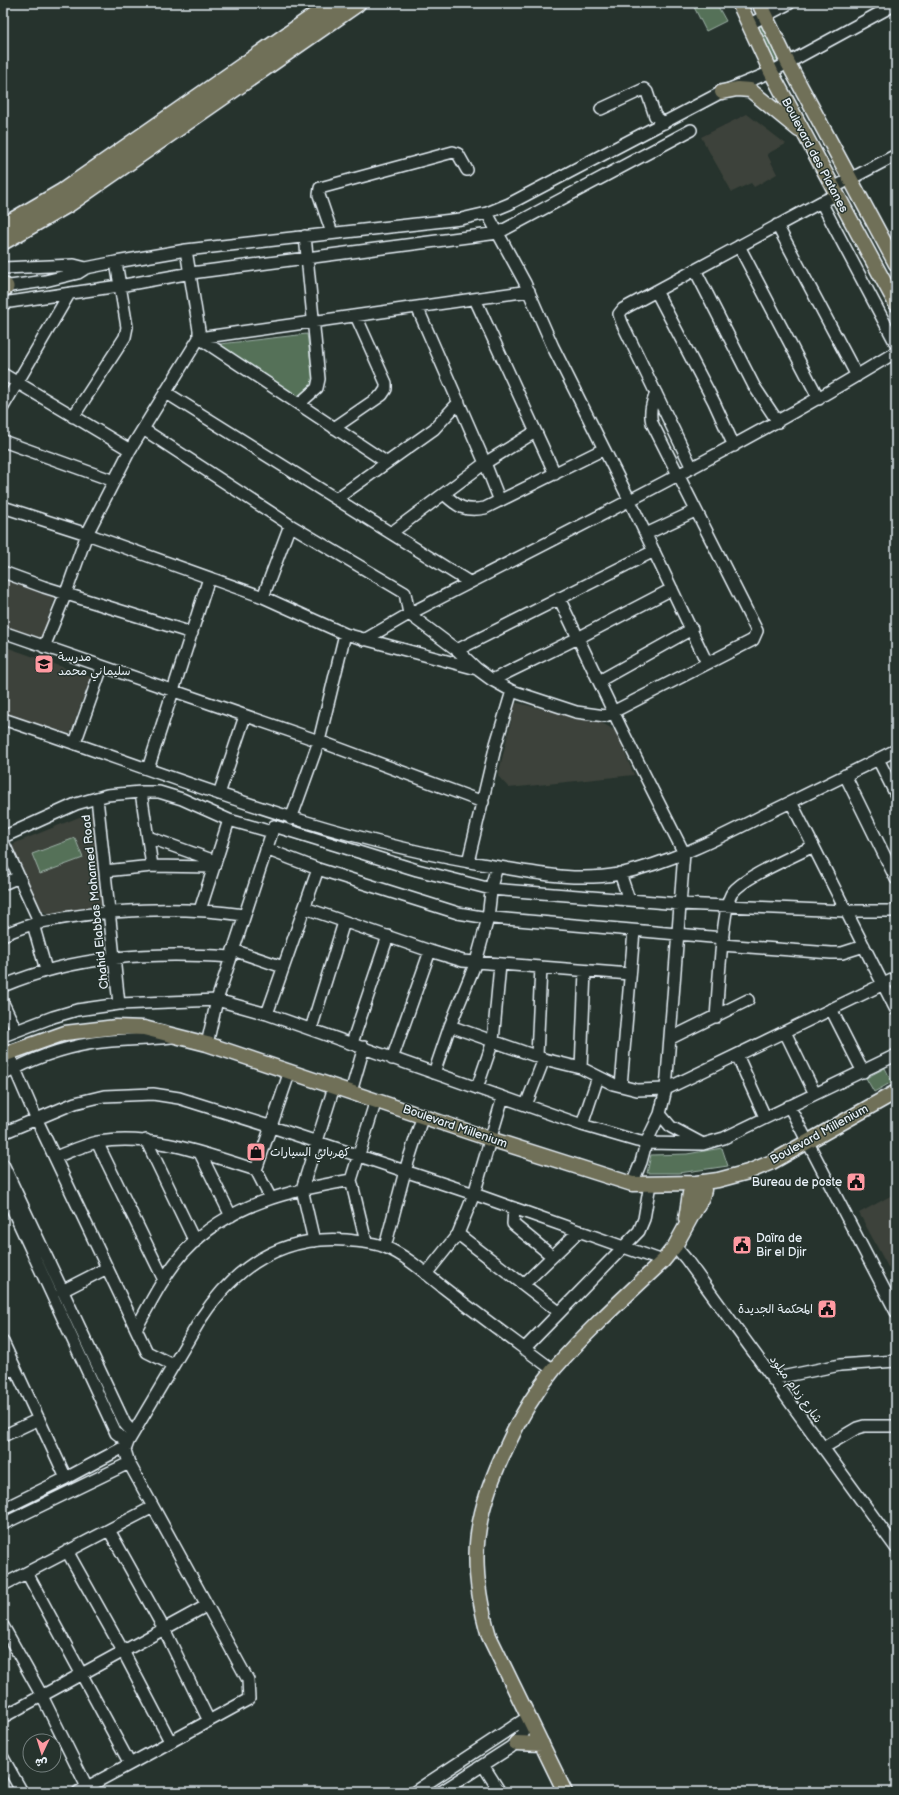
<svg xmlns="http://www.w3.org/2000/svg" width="899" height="1795" viewBox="0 0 899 1795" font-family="'Balsamiq Sans','Playpen Sans Arabic',sans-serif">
<rect width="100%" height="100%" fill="#26332d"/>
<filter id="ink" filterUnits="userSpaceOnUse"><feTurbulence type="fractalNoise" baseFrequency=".025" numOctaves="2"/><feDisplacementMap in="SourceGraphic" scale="8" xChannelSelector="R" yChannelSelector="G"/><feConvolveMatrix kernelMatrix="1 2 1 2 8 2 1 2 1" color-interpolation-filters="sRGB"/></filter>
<g filter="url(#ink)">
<path fill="#3c423a" d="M747 114 786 144 767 154 777 174 754 187 751 183 732 192 701 137Z
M3 579 55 598 40 641 3 628Z
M3 646 91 677 70 734 3 712Z
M518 703 602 723 616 731 634 775 509 788 498 776 515 704Z
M94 811 104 905 51 915 44 912 36 903 13 847 15 843Z
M896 1193V1282L859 1213Z"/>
<path fill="#547158" stroke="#9eb1a8" d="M692 3H716L726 21 706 31Z
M764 21 783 58 772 63 754 27Z
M307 334 313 377 311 387 295 402 220 344Z
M75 838 83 858 40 874 32 854Z
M885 1068 892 1082 874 1092 866 1078Z
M722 1148 728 1166 679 1173H647L651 1155 687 1154Z"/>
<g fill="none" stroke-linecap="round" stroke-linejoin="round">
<g stroke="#e8f1f8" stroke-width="14">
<path id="minor" d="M750 24 790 3
M601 109 644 89 647 92 655 116 664 123
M833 188 896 155
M821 202 896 344
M487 213 525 283 553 347 629 499 707 663
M777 225 857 376
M332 233 319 195 320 188 453 152 458 154 467 170
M739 246 819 399
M3 268 74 265 86 268
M695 270 754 386 778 422
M3 287 45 281 78 273 86 268 116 262 186 250 461 219 487 213 509 204 722 92 771 72 896 4
M656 291 714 402 734 446
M475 299 555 474
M3 303 119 286 191 273 498 233 691 130
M417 307 485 463 500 501
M199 338 529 291
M199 338 386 462
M3 374 130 450
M165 392 469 582
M299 404 317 388 319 379 305 236
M3 407 69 294
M73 417 125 337 127 327 116 262
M334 428 382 395 386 389V383L356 316
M143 429 290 525 405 593 409 614 457 650
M3 441 114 481
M692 468 622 323 619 314 623 309 821 202 837 195
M444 494C458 507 465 512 485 508L604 449
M336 499 434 429 459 402
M3 507 87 534 263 597 345 634 477 669
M391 533 485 463 535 432
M646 534 695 511
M654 551 457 650 477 669 492 680 578 638 672 589
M3 572 44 587 192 633
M263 597 290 525
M559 598 621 728 684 853 666 1089 660 1114 646 1143 641 1162 632 1184
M3 632 319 741 483 802
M364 640 409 614C573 529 739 448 896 352
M44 647 66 593 87 534 130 450 199 338V330L186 250
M492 680 512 691 576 712 605 716 753 640 757 631 652 423C649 412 652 403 656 393
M599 681 692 629
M3 719C165 773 323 839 493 866 535 873 577 882 619 874 669 863 715 840 760 817 805 795 851 773 896 750
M75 743 102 667
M878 759 896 795
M148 769 209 578
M845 775 896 879
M141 792 152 866
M219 794 245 716
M97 798 119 1004
M791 802 896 1010
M291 819 319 741 345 634
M274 826 417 870 491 889 680 904 846 911H896
M3 837 76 804 107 795 141 792H159L182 799 229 820 272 832
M148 837 215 861
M3 842 40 923
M266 849 318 869 458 913 482 917 723 938
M468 862 496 744 512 691
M105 871 152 866 213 867
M620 873 629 900
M3 884 19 877
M305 908 430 951 463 961 630 974
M200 910 229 820
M33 924 46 970
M3 935C15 930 28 925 41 922 106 909 179 906 244 915
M722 945 831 953H842L864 946
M233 950 283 967
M3 986C76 955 153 952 231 957
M3 1003 16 1030
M831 1009 863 1072
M267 1014 318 869
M716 1017C718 996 722 906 732 893 745 876 793 857 813 846
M450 1026 544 1059 581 1068 613 1084 637 1090 666 1089 896 978
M311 1029 344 922
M785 1032 815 1094
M3 1036 53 1017 77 1010 119 1004 217 1000 267 1014 582 1125 637 1141 646 1143 703 1144 724 1138 896 1055
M671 1038 748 1000
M352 1043 388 936
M207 1044 217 1000 274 826
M8 1053 36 1118 147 1352 173 1365
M737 1055 765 1117
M537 1056 541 967
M392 1059 430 951
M581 1068 585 971
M434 1073 450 1026 476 962 488 918 492 883 497 867
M3 1075C31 1059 62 1048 93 1043 119 1039 145 1040 171 1037
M621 1086 634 931
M477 1088 493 1041 500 965
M351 1092 364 1047
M526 1105 544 1059
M789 1106 896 1312
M660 1114 671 1127 701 1143
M582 1125 598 1077
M3 1133 75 1103 104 1096 153 1094 179 1098 272 1127 474 1194 663 1261
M146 1140 195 1242
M97 1142 164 1280
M200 1153 231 1216
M55 1157C69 1152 84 1145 98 1142 153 1133 205 1154 256 1170L290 1071
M3 1164 125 1424 133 1433
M256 1170 270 1197
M3 1189 116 1433 128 1442
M514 1208 513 1224 552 1256
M458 1234 559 1312
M314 1241 302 1189 334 1087
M366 1242 351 1180 376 1100
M675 1246 686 1259 896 1548
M385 1247 405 1171 423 1115
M426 1274 458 1234 474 1194 503 1097
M524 1284 579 1231
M62 1291 107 1268
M136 1329C150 1303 164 1275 184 1252 229 1203 290 1191 351 1180
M3 1342 66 1478
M524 1349 639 1231 644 1219 650 1184
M3 1373 15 1368
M772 1379 840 1365 896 1361
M3 1436 39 1419
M823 1448 857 1428 864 1426H896
M3 1509 66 1478 126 1446
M3 1524 129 1463
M109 1530 164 1629 209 1721
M67 1551 123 1651 170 1741
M27 1573 130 1764 78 1792
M3 1585 153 1507
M3 1626 42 1696 87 1787
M3 1717 206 1606
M3 1758 22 1792
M130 1764 249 1699 248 1680 129 1463 125 1450 128 1442 202 1317C236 1266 283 1235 346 1240 359 1242 373 1242 385 1247 407 1256 426 1274 444 1288 480 1316 517 1343 553 1370
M483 1765 500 1792
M414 1792 528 1717
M441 1792 511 1747 523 1734 530 1721"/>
</g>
<g stroke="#e8f1f8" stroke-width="17">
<path id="major" d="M739 3 771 72 896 304
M759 3 788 63 896 264
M722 92 737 89 750 90 799 130
M3 1055 65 1033 116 1027 144 1028 207 1044 490 1139 632 1184 696 1183 718 1180 748 1172 772 1162 896 1092
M686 1219 690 1193 696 1183
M516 1743 542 1744
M565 1792 489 1636C467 1561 474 1513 508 1444 520 1417 535 1392 554 1369 587 1331 626 1296 663 1261L675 1246 702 1197 704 1190 702 1182"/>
</g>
<g stroke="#e8f1f8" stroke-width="20">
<path id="highway" d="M3 227 63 192 334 3
M3 241 69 203 357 3
M3 286 5 287"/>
</g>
<use href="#minor" stroke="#26332d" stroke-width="11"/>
<use href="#major" stroke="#706f59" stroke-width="14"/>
<use href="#highway" stroke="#706f59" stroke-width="17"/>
</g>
</g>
<defs>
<g id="school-square" transform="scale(1)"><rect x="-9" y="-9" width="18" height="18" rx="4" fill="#ff9aa2" stroke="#26332d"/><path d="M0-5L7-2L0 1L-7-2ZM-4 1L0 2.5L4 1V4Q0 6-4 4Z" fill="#111"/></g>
<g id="shop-square" transform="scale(1)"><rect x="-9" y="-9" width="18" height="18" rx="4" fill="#ff9aa2" stroke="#26332d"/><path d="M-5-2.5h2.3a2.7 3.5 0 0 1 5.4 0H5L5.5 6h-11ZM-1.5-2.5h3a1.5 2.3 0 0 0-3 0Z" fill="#111"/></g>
<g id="civic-square" transform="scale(1)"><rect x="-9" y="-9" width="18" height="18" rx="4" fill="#ff9aa2" stroke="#26332d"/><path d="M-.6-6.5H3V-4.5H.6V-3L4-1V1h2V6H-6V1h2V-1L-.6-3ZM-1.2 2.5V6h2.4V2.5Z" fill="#111"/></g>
</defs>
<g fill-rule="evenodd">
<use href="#school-square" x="44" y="664"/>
<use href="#shop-square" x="256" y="1152"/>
<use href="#civic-square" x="856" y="1182"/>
<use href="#civic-square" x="742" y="1245"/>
<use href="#civic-square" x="827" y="1309"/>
</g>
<g text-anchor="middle" stroke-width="3" stroke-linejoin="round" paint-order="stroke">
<g font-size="12" fill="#e8f1f8" stroke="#26332d">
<text transform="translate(815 155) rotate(62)" y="4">Boulevard des Platanes</text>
<text transform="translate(95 902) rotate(-96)" y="4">Chahid Elabbas Mohamed Road</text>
<text transform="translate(455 1126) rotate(19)" y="4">Boulevard Millenium</text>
<text transform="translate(819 1134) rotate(-29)" y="4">Boulevard Millenium</text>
<text transform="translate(796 1389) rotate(54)" y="4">شارع زدام ميلود</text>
</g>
<g font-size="12" fill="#e8f1f8" stroke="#26332d" text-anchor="start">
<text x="58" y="661">مدرسة<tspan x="58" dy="14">سليماني محمد</tspan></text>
<text x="270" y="1156">كهربائي السيارات</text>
<text x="842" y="1186" text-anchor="end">Bureau de poste</text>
<text x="756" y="1242">Daïra de<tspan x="756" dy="14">Bir el Djir</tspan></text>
<text x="813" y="1313" text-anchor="end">المحكمة الجديدة</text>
</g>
</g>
<rect width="899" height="1795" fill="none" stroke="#26332d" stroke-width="16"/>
<rect x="8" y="8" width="883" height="1779" fill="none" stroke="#e8f1f8" stroke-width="1.5" filter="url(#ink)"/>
<g transform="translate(42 1753) rotate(184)"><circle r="19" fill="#26332d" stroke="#747f7e"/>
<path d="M0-3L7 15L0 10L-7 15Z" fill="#ff9aa2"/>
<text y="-6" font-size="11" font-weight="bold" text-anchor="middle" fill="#e8f1f8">ش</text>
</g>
</svg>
